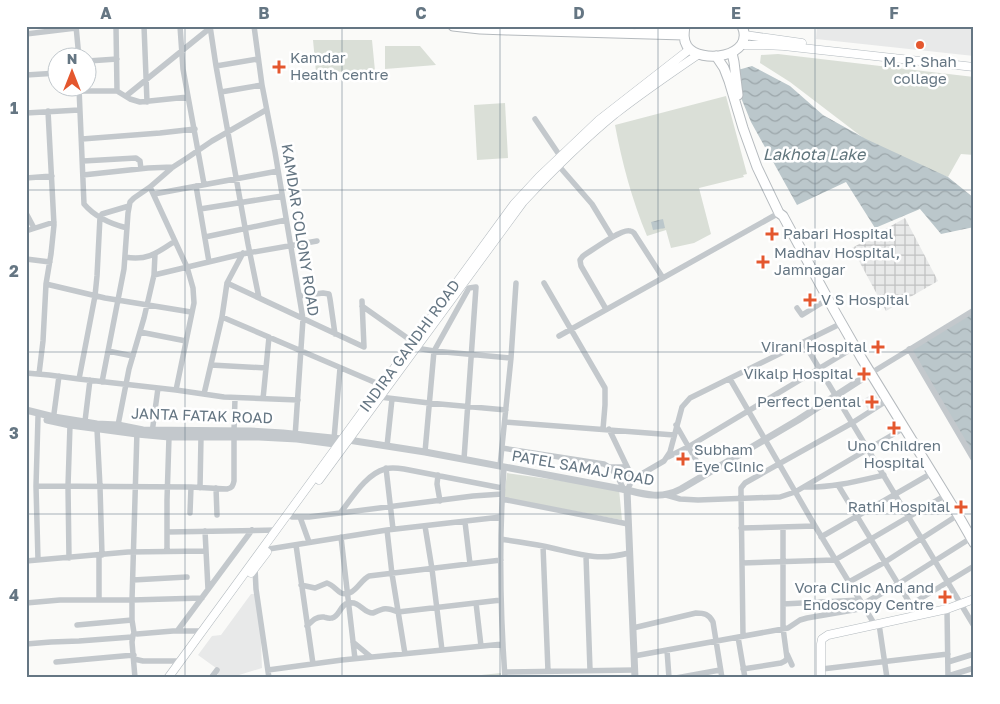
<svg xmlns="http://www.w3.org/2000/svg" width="1000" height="704" viewBox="0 0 1000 704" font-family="'Golos Text',sans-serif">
<defs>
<pattern id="industrial-grid" width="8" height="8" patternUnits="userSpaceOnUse" patternTransform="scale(1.25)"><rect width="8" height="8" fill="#e8e9e9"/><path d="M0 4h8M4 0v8" fill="none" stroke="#c0c1c2"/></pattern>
<pattern id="water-waves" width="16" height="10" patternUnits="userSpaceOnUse" patternTransform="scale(1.25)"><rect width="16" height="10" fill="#bbc7cb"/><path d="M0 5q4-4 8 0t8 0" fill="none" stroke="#9ca6aa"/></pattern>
</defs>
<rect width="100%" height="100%" fill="#fafaf8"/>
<path fill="#e8e9e9" d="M817 26H974V56L816 39Z
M874 393 881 404 869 411 862 400Z
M251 594H259L262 668 239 675 218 677 216 668 198 655 212 636 221 635Z"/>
<path fill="url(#industrial-grid)" d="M905 218 938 281 886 311 852 248Z"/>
<path fill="#dadfd7" d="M313 40H372L375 71 316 72Z
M385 46H420L436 65 385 69Z
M778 54 974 77V155L961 154 948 177 904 161 866 140 790 82 760 63 761 55Z
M726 96 747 174 743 175 744 177 699 188 711 234 694 243 671 248 666 230 647 236C632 200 622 163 615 125Z
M505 103 508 158 477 160 474 105Z
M507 473 619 489 622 520 504 498Z
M501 673V678H452Z"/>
<path fill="url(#water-waves)" d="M752 66 790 86 823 115 866 139 948 177 974 198V227L941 234 920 209 875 228 846 182 797 205 751 122 737 88 738 70Z
M663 219 665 228 653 230 651 222Z
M974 312V456L910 351Z"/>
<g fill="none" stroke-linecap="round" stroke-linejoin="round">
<g stroke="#b3babf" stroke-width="9">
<path id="secondary" d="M745 35 802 43
M742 45H764L784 46 974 67
M319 480 523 202C552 171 582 141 615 114 642 93 671 73 699 54
M251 573 267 552
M168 678 514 204 539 177 599 120 690 49
M821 678V644L822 639 828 635 947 609 974 599"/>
</g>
<g stroke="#b5babe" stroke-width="11">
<path id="primary" d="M453 26 480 29 507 30 684 35
M639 26H685
M685 26C684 33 683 39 687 46 700 65 756 57 742 26
M732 53 734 62 738 95
M716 56 724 68 729 81 743 128 757 167 779 213 783 216 834 310 862 359 958 515 974 543"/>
</g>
<path stroke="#c3c8cc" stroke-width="5.5" d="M76 26 79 58
M116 26 117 91
M144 26 147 102
M180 26 183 69 204 184
M210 26 216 66 248 244 259 298
M254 26 262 85 275 152 303 319 295 437
M26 34 76 28
M88 61 117 59
M216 66 258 59
M26 75 58 73
M79 88 84 204C95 217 111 224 127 228
M79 91H117L130 99 140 102 188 97
M221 92 262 85
M126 96 210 28
M26 113 79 110
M535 119 560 156
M82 139 160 133 195 129
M83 161 136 158 140 161 141 169
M558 165 592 204 612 237
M83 175 148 168 173 167
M26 178 52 176
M196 186 209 262
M150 187 187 267 193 288 194 303 176 390
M154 194 278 171
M200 209 282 196
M26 213 34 228
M26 231 54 222
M205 237 286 220
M125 257C147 261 157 253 175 241
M26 259 50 262
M154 275 242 254 317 241
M227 283 364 347 362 301
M544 283 605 388V405L603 429
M46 284 105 298 191 312
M299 296 323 293 329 294 330 299 335 334
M362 306 413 342
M797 308 802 315 828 299
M606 309 581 266 580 260 583 256C591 251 622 228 630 231 632 231 633 232 634 233L663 278
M222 317 381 385
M140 332 186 341
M559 336 779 213
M804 343 974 626
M416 348 434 351 511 358
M909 349 974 460
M108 351 133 356
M211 365 266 368
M26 373 49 375 79 379 176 390 224 397 298 400
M871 373 974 310
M39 374 43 341 46 284 51 254 54 225 48 111
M79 379 95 296 97 276 100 217 102 214 129 206
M730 379 815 526 875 625
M102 382 124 269 128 213 130 202 134 198 150 187 173 167 187 158 212 141 266 110
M204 394 222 317 227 283 243 253
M380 397 429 403 506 410
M263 399 269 337
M38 417 36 486 38 560
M53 421 59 376
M85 421 90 380
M505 422 674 435
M118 425 129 369 144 318 154 275 155 254
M676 425 704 474
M97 429 100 487 102 555
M609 429 633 479
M137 431 132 600 202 598
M152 433 158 388
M334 439 340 368
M387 446 392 399
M502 448 604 464C615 470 619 479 624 490
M425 452 434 351 469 288 476 287 464 459
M668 457 688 447 855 347
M500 466 511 358 516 283
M504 467C499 537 500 608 505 678
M610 467H627
M386 468 393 529
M438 475 437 484 440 501
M838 485 917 615
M36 486 191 487 227 489C232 488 233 486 234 481V431L235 398
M804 487C831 488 858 481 884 475
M200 488 201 437
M216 488 217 515
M627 490 633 479 664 461 670 452 682 407 690 398 842 323
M666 495 680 499 698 500 780 497 795 492 904 428
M502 499 628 524
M341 512C352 498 366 474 385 469 391 467 398 468 404 469L502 488
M190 513 191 487
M292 517H309L473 496 502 494
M300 517 309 542
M465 522 470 564
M425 526 432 569 442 650
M741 528 815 526
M387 530 392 574 405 654
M205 531 208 589
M167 532 277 530
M341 537 355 659
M821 537 932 473
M501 539C518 542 535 544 552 548 582 555 598 561 629 553
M296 545 313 664
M543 546 548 671
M269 549 387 530 501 517
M167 551V500L169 437
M99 555V600
M586 556 590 670
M69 558 68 486 70 425
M26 561 128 552 206 551
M742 563 835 560 946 495
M255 568 256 589 269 678
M133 580 187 577
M849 582 885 562 958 515
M301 585 315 588 327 583C333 585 336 590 341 593 354 598 360 580 369 576L501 560
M26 603 60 600H132V620L134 633 137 634 173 631H202
M476 603 481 646
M783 604 860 600
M863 604 898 584 971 538
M910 605 974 566
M947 609 948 678
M879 624 887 678
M77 625 132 620
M307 626C312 621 316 616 324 617 327 618 329 619 332 618 340 616 340 604 349 603 360 601 363 613 373 613 384 608 386 607 398 612L501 600
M633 628 696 613C704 613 709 614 713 622L722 678
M178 630 252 530
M133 635 132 642 135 678
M743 636 741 491V488L745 483 852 423 888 400
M738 637 745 678
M353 642 371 657
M26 644 51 642 79 641 132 637
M667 650 669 678
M787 654 792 665
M634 656 788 628 800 620 807 618 865 608
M134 659 143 661H180
M56 662 134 655
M948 662 974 654
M743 669 781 663 785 661 787 658 783 628V527
M822 669 948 654
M268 670 342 660 503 644
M505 672 635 670
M948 676 974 668
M211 678 217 670
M676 678 720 670"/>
<path stroke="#c3c8cc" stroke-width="7" d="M26 410 54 417 97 424 118 425 143 430 250 431 283 433 342 439 425 452 627 490C646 495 662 499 681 489L798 420 871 373
M47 420 70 425 137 434 169 437H259L297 439 342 445
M627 490 635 678"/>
<use href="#secondary" stroke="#fff" stroke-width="8"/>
<use href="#primary" stroke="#fff" stroke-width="9"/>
</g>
<path fill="none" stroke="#657683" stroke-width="1" stroke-opacity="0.55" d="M185 26V678M342 26V678M500 26V678M658 26V678M815 26V678M26 190H974M26 352H974M26 514H974"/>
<g fill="#e4572e" stroke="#fff" stroke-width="2">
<circle cx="920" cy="45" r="5"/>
<path d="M276.5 59.5h5v5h5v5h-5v5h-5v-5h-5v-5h5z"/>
<path d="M769.5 226.5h5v5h5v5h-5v5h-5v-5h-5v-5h5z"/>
<path d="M760.5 254.5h5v5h5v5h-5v5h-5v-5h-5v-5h5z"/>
<path d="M807.5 292.5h5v5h5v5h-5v5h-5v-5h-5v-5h5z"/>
<path d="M875.5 339.5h5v5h5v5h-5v5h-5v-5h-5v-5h5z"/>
<path d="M861.5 366.5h5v5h5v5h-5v5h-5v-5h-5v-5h5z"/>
<path d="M869.5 394.5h5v5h5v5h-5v5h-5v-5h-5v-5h5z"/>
<path d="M891.5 420.5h5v5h5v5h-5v5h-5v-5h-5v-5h5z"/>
<path d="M680.5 451.5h5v5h5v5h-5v5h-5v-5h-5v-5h5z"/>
<path d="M958.5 499.5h5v5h5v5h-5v5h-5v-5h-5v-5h5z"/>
<path d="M942.5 589.5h5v5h5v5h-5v5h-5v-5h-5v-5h5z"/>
</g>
<g text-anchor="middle" stroke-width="5" stroke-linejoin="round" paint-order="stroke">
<g font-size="15" fill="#657683" stroke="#fff" text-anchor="start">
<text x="290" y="63">Kamdar<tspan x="290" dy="17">Health centre</tspan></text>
<text x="920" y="67" text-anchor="middle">M. P. Shah<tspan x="920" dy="17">collage</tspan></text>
<text x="783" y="239">Pabari Hospital</text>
<text x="774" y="258">Madhav Hospital,<tspan x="774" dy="17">Jamnagar</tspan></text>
<text x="821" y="305">V S Hospital</text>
<text x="867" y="352" text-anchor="end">Virani Hospital</text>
<text x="853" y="379" text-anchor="end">Vikalp Hospital</text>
<text x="861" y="407" text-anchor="end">Perfect Dental</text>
<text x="894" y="451" text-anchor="middle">Uno Children<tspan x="894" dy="17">Hospital</tspan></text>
<text x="694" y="455">Subham<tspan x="694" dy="17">Eye Clinic</tspan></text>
<text x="950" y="512" text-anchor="end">Rathi Hospital</text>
<text x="934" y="593" text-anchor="end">Vora Clinic And and<tspan x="934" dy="17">Endoscopy Centre</tspan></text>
</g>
<g font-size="15" fill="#657683" stroke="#fff">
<text transform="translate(300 230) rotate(81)" y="5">KAMDAR COLONY ROAD</text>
<text transform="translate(410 346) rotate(-54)" y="5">INDIRA GANDHI ROAD</text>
<text transform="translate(202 416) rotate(2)" y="5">JANTA FATAK ROAD</text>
<text transform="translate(583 468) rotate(10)" y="5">PATEL SAMAJ ROAD</text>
</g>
<g font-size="16" font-style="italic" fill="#60757c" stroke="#fff">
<text x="814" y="160">Lakhota Lake</text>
</g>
</g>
<rect width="1000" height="704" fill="none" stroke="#ffffff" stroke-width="55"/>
<g transform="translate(72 72)"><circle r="24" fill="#ffffff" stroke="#c1c8cd"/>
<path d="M0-4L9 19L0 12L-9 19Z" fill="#e4572e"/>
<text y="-8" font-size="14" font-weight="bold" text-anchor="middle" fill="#657683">N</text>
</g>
<rect x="28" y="28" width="944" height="648" fill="none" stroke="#657683" stroke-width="2"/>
<g font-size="16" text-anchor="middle" font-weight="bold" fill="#657683">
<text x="106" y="19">A</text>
<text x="264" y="19">B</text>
<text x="421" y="19">C</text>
<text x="579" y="19">D</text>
<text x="736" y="19">E</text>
<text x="894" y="19">F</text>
<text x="14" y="114">1</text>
<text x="14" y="277">2</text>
<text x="14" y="439">3</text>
<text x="14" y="601">4</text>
</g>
</svg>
